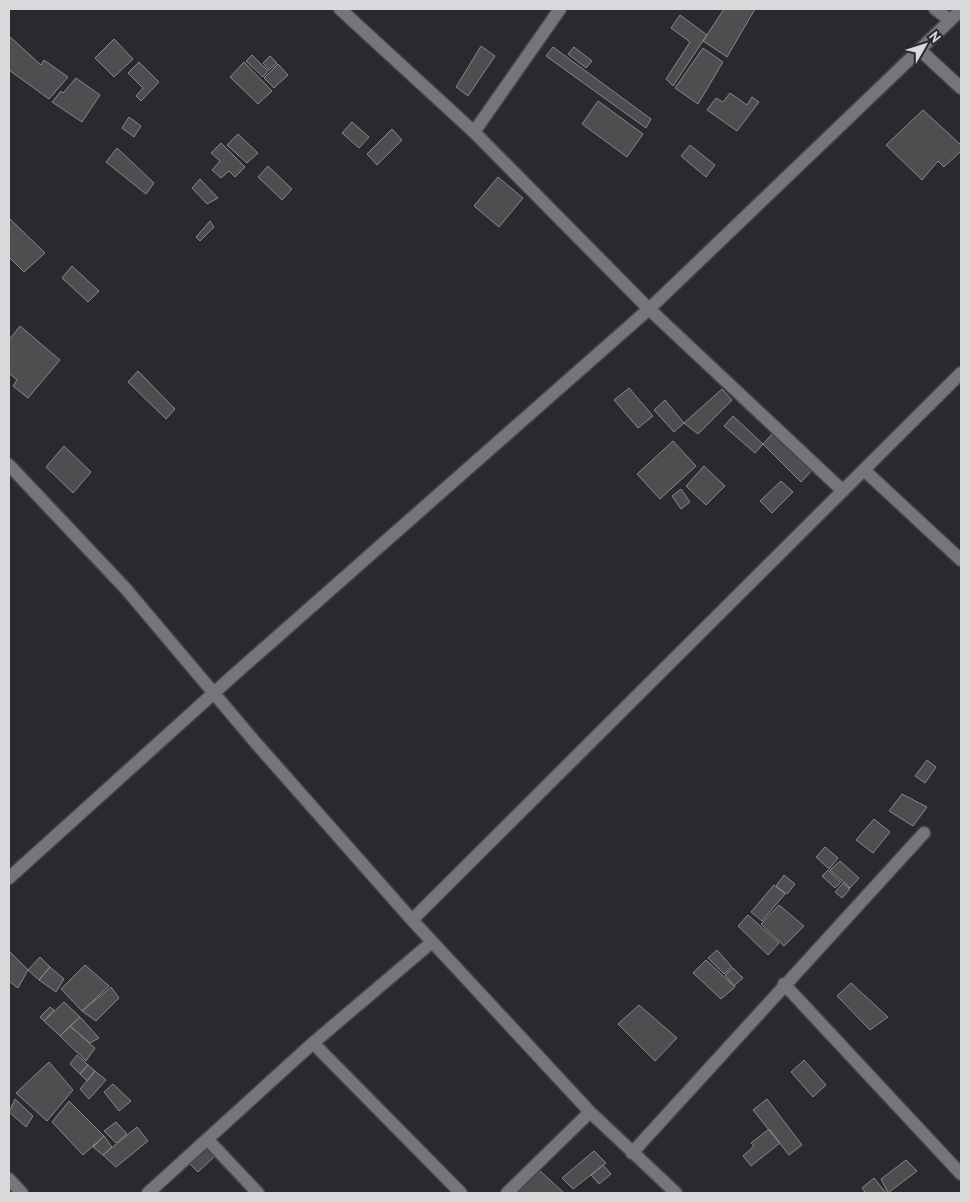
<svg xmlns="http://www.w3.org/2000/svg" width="970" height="1202" viewBox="0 0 970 1202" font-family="'PT Sans',sans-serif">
<rect width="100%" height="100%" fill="#292a2d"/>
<path fill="#4e4d50" stroke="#88878b" d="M724 9H755L727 57 703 41Z
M680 15 707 35 673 86 666 79 690 42 671 28Z
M9 36 41 65 44 60 68 77 49 99 9 70Z
M114 39 133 59 114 77 95 58Z
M481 46 495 56 468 96 456 87Z
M553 47 651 119 646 128 546 56Z
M574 47 592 61 586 68 568 54Z
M703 48 723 62 698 104 675 88Z
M252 55 268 71 263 77 246 61Z
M270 56 277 63 269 70 263 63Z
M139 62 159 82 141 101 136 96 143 88 128 73Z
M244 62 272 91 258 104 230 77Z
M278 64 288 75 274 88 264 78Z
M76 78 100 95 82 122 52 102 61 91 63 93Z
M730 93 747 105 752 97 759 102 737 131 707 110 716 98 723 102Z
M598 101 643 134 627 157 582 124Z
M923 110 961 145V151L944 167 938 161 922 180 886 145Z
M129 117 141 126 134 137 122 128Z
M352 122 369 137 359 148 342 133Z
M392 129 402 140 377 165 367 154Z
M238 134 258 153 247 163 227 145Z
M221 143 245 167 235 177 229 171 221 178 212 170 220 161 211 153Z
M690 145 715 165 706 177 681 156Z
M117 148 154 183 146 194 106 162Z
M268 166 292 189 282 200 258 177Z
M498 177 523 198 499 227 474 206Z
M200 179 218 198 207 204 192 188Z
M9 218 45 253 24 272 9 257Z
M210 221 214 227 200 241 196 237Z
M72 266 99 291 88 302 62 278Z
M20 326 60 360 28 398 13 386 17 380 9 373V340Z
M138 371 175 409 166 419 128 382Z
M629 388 653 416 638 428 614 400Z
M722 389 732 400 698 434 684 423Z
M665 400 684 423 674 432 654 410Z
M733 416 763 444 755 453 724 426Z
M774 432 816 466 801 482 763 444Z
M673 441 696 466 660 499 637 474Z
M64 446 91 472 73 493 46 467Z
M704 466 725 486 706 505 686 486Z
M781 481 793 492 772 513 760 501Z
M681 489 690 502 681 509 672 496Z
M927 760 936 767 925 783 915 776Z
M902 794 927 807 913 826 889 811Z
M874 819 890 832 873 853 856 840Z
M825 847 838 858 829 869 816 857Z
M840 861 859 878 850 888 830 870Z
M828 870 841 882 835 888 822 876Z
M784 875 795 884 787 894 776 886Z
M843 883 850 889 842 898 835 892Z
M774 885 785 894 762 921 751 912Z
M779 905 804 926 784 946 761 924Z
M748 915 779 943 768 955 738 926Z
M717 950 732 967 724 974 708 958Z
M9 951 28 970 18 988 9 981Z
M40 957 50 967 39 980 28 970Z
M706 960 735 987 721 999 693 973Z
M85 965 109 986 82 1011 61 989Z
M50 967 64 979 56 992 39 980Z
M733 968 743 978 734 986 725 975Z
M851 983 888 1017 870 1030 837 996Z
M111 987 119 998 96 1021 82 1011Z
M64 1002 80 1017 60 1036 44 1021Z
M639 1005 677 1038 655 1061 618 1024Z
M50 1007 54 1010 44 1021 40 1017Z
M80 1017 99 1038 90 1043 70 1026Z
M70 1026 95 1048 86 1061 60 1036Z
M77 1055 88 1065 80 1074 70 1064Z
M804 1060 826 1085 813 1097 791 1072Z
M49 1062 73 1090 47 1121 16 1093Z
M88 1065 95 1071 87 1081 80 1074Z
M95 1071 106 1080 89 1099 80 1089Z
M113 1084 131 1101 119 1111 104 1092Z
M15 1099 33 1116 26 1127 9 1112Z
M767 1099 802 1145 789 1155 753 1110Z
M69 1101 104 1136 83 1155 52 1122Z
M116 1122 127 1134 116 1143 104 1131Z
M137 1127 148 1141 116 1167 103 1155Z
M769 1129 780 1143 751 1166 743 1156 754 1146 751 1143Z
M104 1136 112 1147 103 1155 93 1147Z
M206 1145 216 1155 198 1172 188 1162Z
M594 1151 606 1163 573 1189 562 1178Z
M906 1160 917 1171 888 1193 881 1179Z
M603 1165 611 1174 599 1184 591 1175Z
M539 1170 564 1193H520L518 1191Z
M874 1178 886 1193H866L862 1188Z"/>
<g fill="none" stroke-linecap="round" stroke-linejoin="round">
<g stroke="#454648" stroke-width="15">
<path id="minor" d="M340 9 474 132
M560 9 474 132 649 309 843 491
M935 9 950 20
M920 50 961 88
M9 465 126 589 255 742 412 920 590 1112 676 1193
M864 470 961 560
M9 878 236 673 649 309 961 10
M412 920 961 373
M784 984 961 1174
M313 1043 461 1193
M207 1139 258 1193
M632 1153 924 833
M9 1179 22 1193
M148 1193 313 1043 432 942
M507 1193 590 1112"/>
</g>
<use href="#minor" stroke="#75767a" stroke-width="12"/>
</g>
<rect width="970" height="1202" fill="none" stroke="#d8d9db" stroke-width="20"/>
<g transform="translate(925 45) rotate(51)" stroke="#292a2d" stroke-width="4" paint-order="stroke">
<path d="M0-4L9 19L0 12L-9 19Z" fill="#d8d9db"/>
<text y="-8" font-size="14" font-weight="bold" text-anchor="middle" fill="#d8d9db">N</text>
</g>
</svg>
